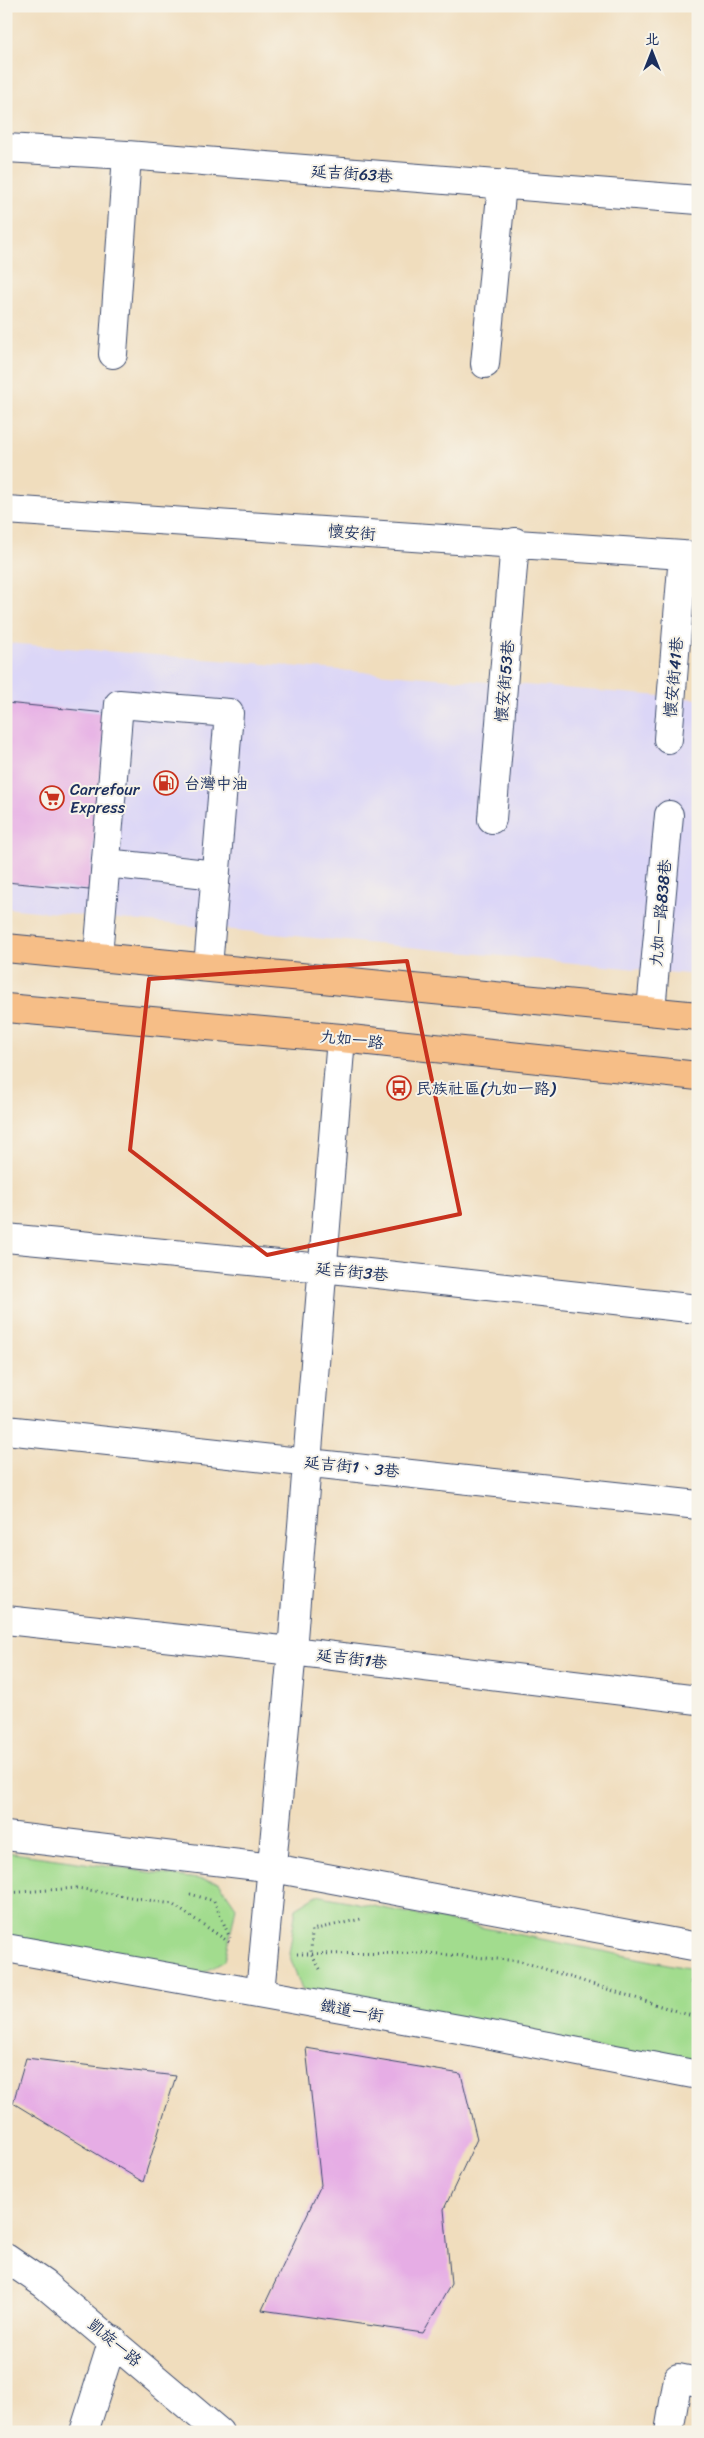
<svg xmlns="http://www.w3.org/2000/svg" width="704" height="2438" viewBox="0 0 704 2438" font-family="Sriracha,'LXGW WenKai TC',sans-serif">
<rect width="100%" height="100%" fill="#f7f3e8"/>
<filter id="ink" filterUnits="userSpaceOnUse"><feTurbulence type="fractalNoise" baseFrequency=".02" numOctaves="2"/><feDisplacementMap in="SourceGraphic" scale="10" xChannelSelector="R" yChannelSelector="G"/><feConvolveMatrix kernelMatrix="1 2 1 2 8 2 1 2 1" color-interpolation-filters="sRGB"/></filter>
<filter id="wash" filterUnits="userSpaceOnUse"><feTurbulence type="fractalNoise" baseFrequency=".0096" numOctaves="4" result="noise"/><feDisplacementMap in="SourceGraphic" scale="20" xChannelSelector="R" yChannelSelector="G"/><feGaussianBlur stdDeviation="1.12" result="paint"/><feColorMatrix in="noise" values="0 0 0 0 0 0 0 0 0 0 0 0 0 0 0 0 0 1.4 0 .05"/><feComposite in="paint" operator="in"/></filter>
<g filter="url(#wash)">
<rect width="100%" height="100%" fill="#f0ddbd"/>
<path fill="#dbd6f7" d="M6 643 698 699V975L6 908Z"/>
<path fill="#a2dc8e" stroke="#5e8676" d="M6 1852 219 1882 236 1907 225 1961 203 1973 6 1946Z
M317 1895 698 1970V2068L302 1990 289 1954 296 1908Z"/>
<g id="blocks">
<path fill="#e6ade5" d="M6 703 106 713 89 890 6 882Z
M306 2048 461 2074 477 2139 444 2209 451 2284 423 2333 262 2310 321 2185Z
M26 2058 176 2076 143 2182 13 2103Z"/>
</g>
</g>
<g filter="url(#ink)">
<use href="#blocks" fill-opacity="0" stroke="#3b496c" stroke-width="1"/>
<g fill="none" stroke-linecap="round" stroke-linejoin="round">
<g stroke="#3b496c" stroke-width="30">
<path id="minor" d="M6 148 127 155 698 200
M113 354 127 155
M485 364 502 184
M6 510 698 556
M668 739 683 555
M492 819 515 542
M106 863 216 875
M98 956 119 704 229 713 208 967
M651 1010 669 815
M6 1238 322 1268 698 1309
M6 1430 698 1505
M6 1620 292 1651 698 1700
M6 1836 273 1868 698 1947
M6 1948 470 2031 698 2075
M260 1993 292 1651 341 1038
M6 2258 44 2284 219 2432
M84 2432 113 2340
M669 2432 678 2378 698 2382"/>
</g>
<g stroke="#3b496c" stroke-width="30">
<path id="major" d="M6 948 698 1016
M6 1008 341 1038 698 1076"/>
</g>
<path stroke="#3b496c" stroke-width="3" stroke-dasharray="1 4" stroke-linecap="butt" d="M6 1893 77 1888 172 1904 232 1944
M190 1894 214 1901 230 1938
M297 1954 428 1953 520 1961 698 2018
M320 1969 311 1954 312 1930 361 1919
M690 1982 698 1984"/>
<use href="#minor" stroke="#fff" stroke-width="28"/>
<use href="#major" stroke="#f6be87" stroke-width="28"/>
</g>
</g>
<path fill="none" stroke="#c8321e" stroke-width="4" stroke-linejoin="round" d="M407 961 460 1214 267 1255 130 1150 149 979Z"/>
<defs>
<g id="fuel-ring" transform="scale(1.25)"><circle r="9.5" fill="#f7f3e8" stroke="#c8321e" stroke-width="1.5"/><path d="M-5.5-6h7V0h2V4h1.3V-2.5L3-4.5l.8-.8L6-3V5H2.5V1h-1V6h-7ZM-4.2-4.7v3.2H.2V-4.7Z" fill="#c8321e"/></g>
<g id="supermarket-ring" transform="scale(1.25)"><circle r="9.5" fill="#f7f3e8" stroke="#c8321e" stroke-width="1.5"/><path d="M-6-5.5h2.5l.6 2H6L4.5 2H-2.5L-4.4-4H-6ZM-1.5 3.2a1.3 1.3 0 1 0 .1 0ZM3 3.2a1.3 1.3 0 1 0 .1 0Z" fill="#c8321e"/></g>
<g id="bus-ring" transform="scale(1.25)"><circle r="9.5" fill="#f7f3e8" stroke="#c8321e" stroke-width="1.5"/><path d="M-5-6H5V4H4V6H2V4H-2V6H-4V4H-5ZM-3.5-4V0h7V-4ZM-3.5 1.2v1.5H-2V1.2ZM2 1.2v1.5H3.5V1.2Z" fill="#c8321e"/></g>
</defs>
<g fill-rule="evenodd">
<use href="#fuel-ring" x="166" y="783"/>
<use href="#supermarket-ring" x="52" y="798"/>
<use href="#bus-ring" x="399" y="1088"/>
</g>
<g text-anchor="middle" stroke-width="4" stroke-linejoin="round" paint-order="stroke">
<g font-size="16" fill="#1b2f5e" stroke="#f7f3e8">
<text transform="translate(352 173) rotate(4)" y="6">延吉街63巷</text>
<text transform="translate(352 532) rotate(4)" y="6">懷安街</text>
<text transform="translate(673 677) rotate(-85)" y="6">懷安街41巷</text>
<text transform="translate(504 681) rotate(-85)" y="6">懷安街53巷</text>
<text transform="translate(660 913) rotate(-85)" y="6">九如一路838巷</text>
<text transform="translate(352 1039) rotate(6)" y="6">九如一路</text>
<text transform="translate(352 1271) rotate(6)" y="6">延吉街3巷</text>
<text transform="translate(352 1466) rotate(6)" y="6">延吉街1、3巷</text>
<text transform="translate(352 1658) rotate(7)" y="6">延吉街1巷</text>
<text transform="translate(352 2010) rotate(10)" y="6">鐵道一街</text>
<text transform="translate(115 2342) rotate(40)" y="6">凱旋一路</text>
</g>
<g font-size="16" fill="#1b2f5e" stroke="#f7f3e8" text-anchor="start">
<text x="184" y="789">台灣中油</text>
<text x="70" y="795">Carrefour<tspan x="70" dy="18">Express</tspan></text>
<text x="416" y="1094">民族社區(九如一路)</text>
</g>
</g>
<rect width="704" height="2438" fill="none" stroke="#f7f3e8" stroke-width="25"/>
<g transform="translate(652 52)" stroke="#f7f3e8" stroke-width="4" paint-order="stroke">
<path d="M0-4L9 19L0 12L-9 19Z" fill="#1b2f5e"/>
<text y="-8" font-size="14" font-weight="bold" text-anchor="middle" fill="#1b2f5e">北</text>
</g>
</svg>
